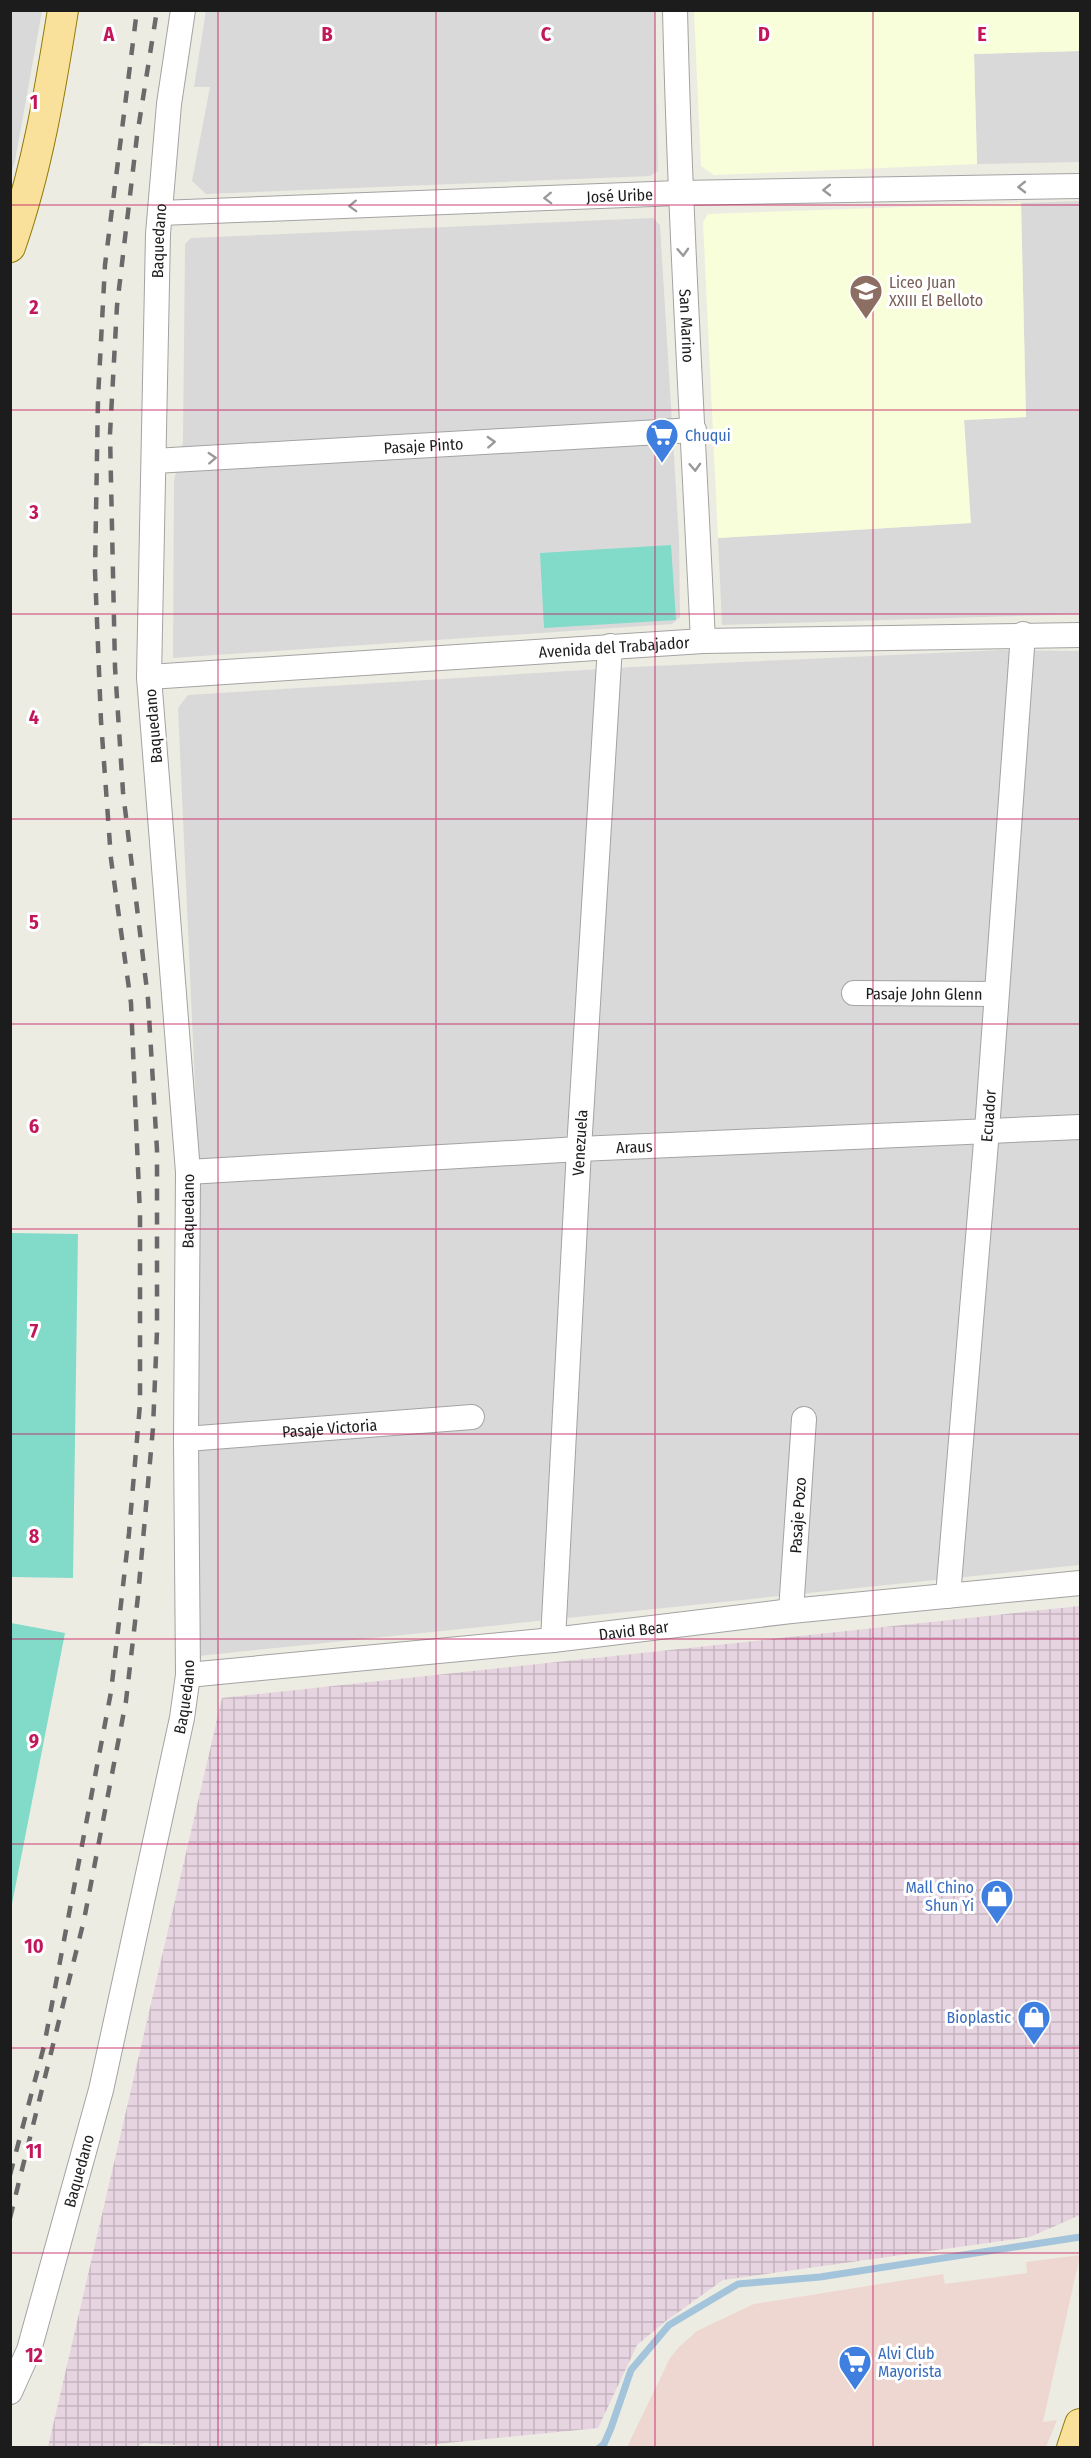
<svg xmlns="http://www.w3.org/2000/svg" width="1091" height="2458" viewBox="0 0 1091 2458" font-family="'Fira Sans Condensed',sans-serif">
<defs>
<pattern id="industrial-grid" width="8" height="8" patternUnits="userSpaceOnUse" patternTransform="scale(1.5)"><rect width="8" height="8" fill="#e6d4e0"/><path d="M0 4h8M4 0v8" fill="none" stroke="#c5b5c0"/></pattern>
</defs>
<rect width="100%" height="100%" fill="#edece2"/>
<path fill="#dad9d9" d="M11 10 42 11 15 161 11 174Z
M206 10 655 11 658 171 650 176 206 194 192 181 210 87H194Z
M1080 51V162L977 164 974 54Z
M1080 201V614L722 625 718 538 970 523 964 420 1026 417 1021 203Z
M653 218 660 225 679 538 680 617 672 624 173 658 174 481 183 442 185 244 191 238Z
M1001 650 1080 651V1565L199 1656 198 1152 178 708 188 695 632 667Z"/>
<path fill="#eed7d1" d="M1080 2255 1043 2422 1057 2420 1046 2447H627L670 2358 679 2347 697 2331 754 2304 943 2274 945 2284 1027 2273 1026 2262Z"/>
<path fill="url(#industrial-grid)" d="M1080 1606V2215L1030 2237 723 2280 666 2321 637 2345 598 2428 396 2448H216L144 2443 134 2448 48 2447 222 1698Z"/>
<path fill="#f8feda" d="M694 11H1080V51L974 54 977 164 714 175 701 166Z
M1021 203 1026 417 964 420 971 523 718 538 703 222 708 214Z"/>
<path fill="#81dbc8" d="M671 545 676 620 544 628 540 553Z
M11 1233 78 1234 73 1578 11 1577Z
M11 1623 65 1633 11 1909 10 1623Z"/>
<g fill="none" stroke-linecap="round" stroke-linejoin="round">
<path stroke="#a3c4da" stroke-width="7" d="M599 2448 604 2444 611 2428 631 2370 669 2325 738 2284 820 2277 1080 2237"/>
<g stroke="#a3a3a3" stroke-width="26">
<g id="minor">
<path id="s1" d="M675 10C680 221 693 431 703 641"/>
<path id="s2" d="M160 213 679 193 1080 186"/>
<path id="s3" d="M154 461 694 430"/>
<path id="s4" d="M149 677 703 641 1080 635"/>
<path id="s5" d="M854 993 996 994"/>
<path id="s6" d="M188 1172 579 1149 1080 1127"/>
<path id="s7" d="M186 1439 472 1417"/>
<path id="s8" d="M948 1596 987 1130 1023 634"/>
<path id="s9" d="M791 1611 804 1419"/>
<path id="s10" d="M553 1640 579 1149 610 646"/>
<path id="s11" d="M188 1675 553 1640 791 1611 1080 1583"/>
<path id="s12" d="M10 2392 29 2350 101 2090 182 1718 188 1675 186 1439 188 1172 149 677 158 234 169 104 183 10"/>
</g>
</g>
<g stroke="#907a04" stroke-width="32">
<path id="major" d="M10 247C37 170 50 91 63 10
M1072 2448 1080 2424"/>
</g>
<use href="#minor" stroke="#fff" stroke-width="24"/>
<use href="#major" stroke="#f9e19c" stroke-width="30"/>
<path stroke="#6a6a6a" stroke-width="4.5" stroke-dasharray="12 12" stroke-linecap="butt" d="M10 2175 44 2046 111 1692 129 1533 140 1404V1215L131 1003 111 859 101 721 95 571 98 398 105 265 137 10
M10 2218 84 1920 126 1701 138 1596 153 1428 157 1331V1150L148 999 123 792 115 667 110 434 117 306 137 136 157 10"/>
</g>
<defs><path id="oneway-chevron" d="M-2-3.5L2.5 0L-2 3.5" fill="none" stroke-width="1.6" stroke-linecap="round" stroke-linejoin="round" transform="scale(1.5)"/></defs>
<g stroke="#999">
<use href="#oneway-chevron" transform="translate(1022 187) rotate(179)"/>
<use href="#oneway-chevron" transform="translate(827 190) rotate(179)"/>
<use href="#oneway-chevron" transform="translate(548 198) rotate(178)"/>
<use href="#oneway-chevron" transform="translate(353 206) rotate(178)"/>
<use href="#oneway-chevron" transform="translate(683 252) rotate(87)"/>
<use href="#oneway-chevron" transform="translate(491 442) rotate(-3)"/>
<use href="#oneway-chevron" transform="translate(212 458) rotate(-3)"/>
<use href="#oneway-chevron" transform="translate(695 467) rotate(87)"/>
</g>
<path fill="none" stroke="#c2185b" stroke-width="1.5" stroke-opacity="0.55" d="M218 10V2448M436 10V2448M655 10V2448M873 10V2448M10 205H1080M10 410H1080M10 614H1080M10 819H1080M10 1024H1080M10 1229H1080M10 1434H1080M10 1639H1080M10 1844H1080M10 2048H1080M10 2253H1080"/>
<defs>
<g id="school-pin" transform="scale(1.725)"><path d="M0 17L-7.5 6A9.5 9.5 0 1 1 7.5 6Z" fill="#8d6e63" stroke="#fff"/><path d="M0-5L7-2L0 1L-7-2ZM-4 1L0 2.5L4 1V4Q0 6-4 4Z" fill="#fff"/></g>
<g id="supermarket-pin" transform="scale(1.725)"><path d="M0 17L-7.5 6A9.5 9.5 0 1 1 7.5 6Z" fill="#3f7fe0" stroke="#fff"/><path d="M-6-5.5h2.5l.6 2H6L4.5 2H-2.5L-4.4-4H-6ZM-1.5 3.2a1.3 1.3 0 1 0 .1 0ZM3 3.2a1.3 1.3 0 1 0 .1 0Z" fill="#fff"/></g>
<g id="shop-pin" transform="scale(1.725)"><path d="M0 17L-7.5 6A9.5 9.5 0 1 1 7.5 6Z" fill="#3f7fe0" stroke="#fff"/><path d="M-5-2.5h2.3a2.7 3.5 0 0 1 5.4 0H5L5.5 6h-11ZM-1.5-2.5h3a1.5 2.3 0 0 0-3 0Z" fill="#fff"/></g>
</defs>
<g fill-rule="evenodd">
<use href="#school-pin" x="866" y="291"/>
<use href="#supermarket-pin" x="662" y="435"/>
<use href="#shop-pin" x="997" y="1896"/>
<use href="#shop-pin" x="1034" y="2017"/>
<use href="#supermarket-pin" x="855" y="2362"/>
</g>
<g text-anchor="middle" stroke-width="6" stroke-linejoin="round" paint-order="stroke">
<g font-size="16" fill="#1c1c1c" stroke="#fff">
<text dy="6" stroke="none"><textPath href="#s2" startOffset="460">José Uribe</textPath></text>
<text dy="6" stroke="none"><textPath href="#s12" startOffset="2176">Baquedano</textPath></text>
<text dy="6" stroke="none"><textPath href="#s1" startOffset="316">San Marino</textPath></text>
<text dy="6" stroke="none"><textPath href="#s3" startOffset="270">Pasaje Pinto</textPath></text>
<text dy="6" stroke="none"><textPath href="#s4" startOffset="466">Avenida del Trabajador</textPath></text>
<text transform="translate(153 726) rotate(-95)" y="6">Baquedano</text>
<text dy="6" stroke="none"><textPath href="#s5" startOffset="70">Pasaje John Glenn</textPath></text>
<text dy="6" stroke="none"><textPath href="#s8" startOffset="482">Ecuador</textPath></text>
<text dy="6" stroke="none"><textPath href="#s10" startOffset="498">Venezuela</textPath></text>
<text dy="6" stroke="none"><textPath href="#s6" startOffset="447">Araus</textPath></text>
<text dy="6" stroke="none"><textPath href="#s12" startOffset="1204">Baquedano</textPath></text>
<text dy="6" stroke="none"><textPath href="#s7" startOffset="144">Pasaje Victoria</textPath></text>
<text dy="6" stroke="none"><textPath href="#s9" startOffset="96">Pasaje Pozo</textPath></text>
<text dy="6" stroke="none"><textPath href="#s11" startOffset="448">David Bear</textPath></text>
<text dy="6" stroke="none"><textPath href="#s12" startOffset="718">Baquedano</textPath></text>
<text dy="6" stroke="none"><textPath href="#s12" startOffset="232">Baquedano</textPath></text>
</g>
<g font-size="16" fill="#785e54" stroke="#fff" text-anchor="start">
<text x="889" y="288">Liceo Juan<tspan x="889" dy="18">XXIII El Belloto</tspan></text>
</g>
<g font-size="16" fill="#366cbe" stroke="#fff" text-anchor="start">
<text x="685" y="441">Chuqui</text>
<text x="974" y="1893" text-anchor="end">Mall Chino<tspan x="974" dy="18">Shun Yi</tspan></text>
<text x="1011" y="2023" text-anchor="end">Bioplastic</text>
<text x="878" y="2359">Alvi Club<tspan x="878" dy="18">Mayorista</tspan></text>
</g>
</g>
<g font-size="20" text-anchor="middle" font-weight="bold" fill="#c2185b" stroke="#fff" stroke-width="6" stroke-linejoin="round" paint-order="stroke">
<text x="109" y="41">A</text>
<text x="327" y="41">B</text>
<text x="546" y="41">C</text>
<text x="764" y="41">D</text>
<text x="982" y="41">E</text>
<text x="34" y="109">1</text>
<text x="34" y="314">2</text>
<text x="34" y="519">3</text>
<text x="34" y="724">4</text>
<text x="34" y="929">5</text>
<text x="34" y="1133">6</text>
<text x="34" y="1338">7</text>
<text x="34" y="1543">8</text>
<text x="34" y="1748">9</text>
<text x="34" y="1953">10</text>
<text x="34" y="2158">11</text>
<text x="34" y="2362">12</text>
</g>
<rect width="1091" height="2458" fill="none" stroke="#1c1c1c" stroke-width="24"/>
</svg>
